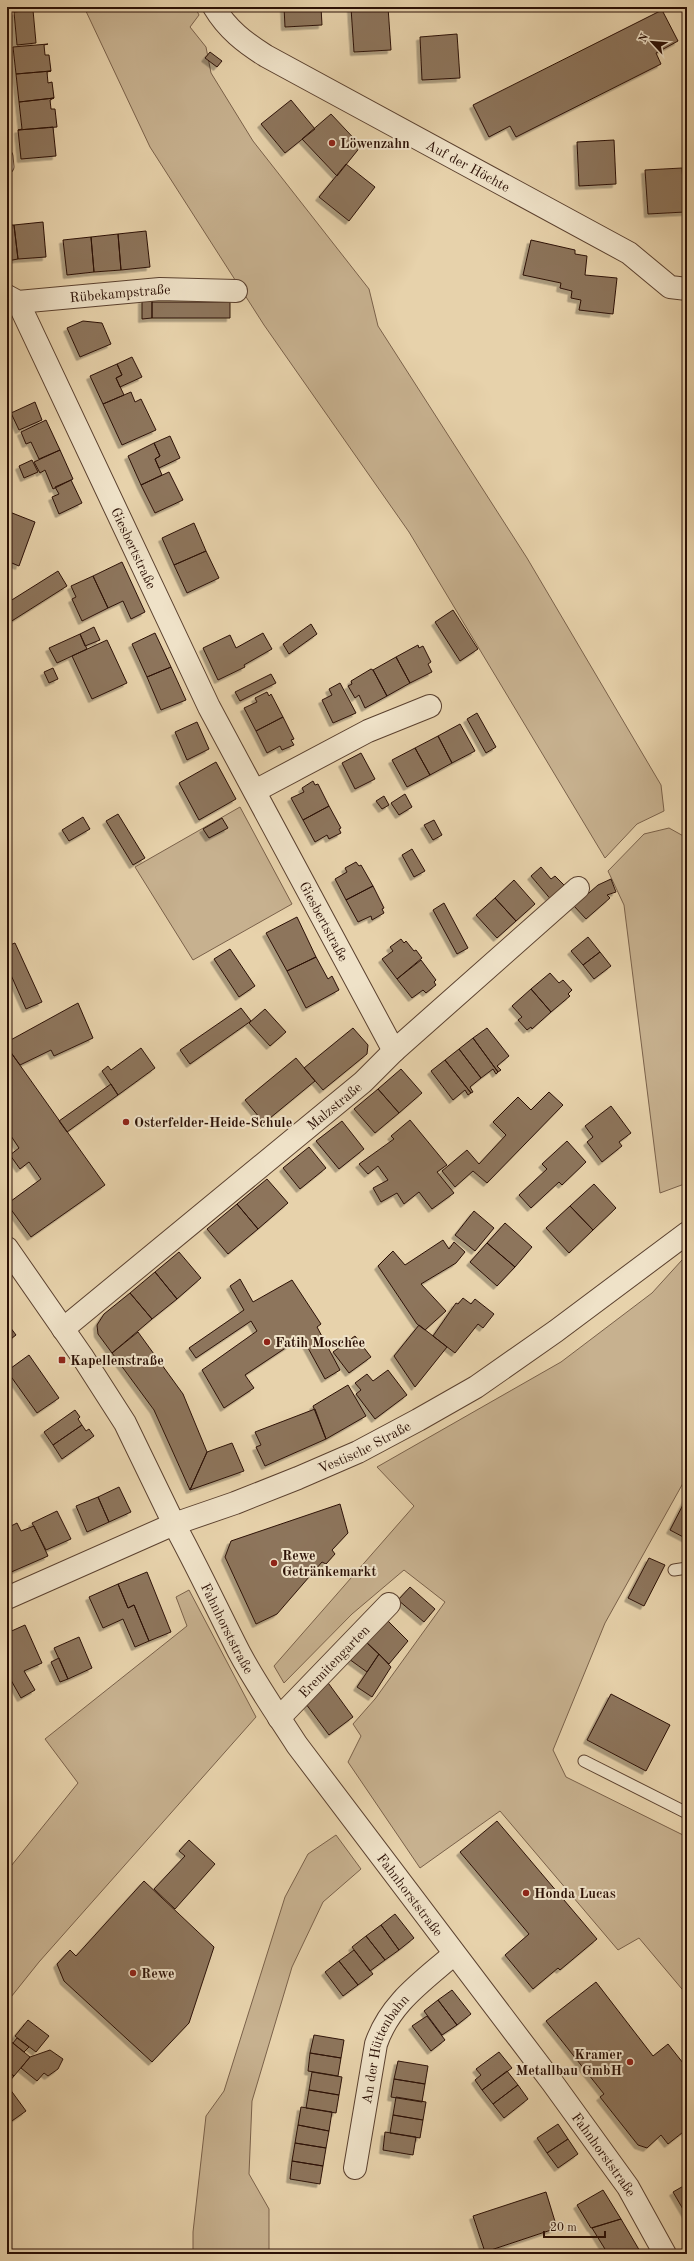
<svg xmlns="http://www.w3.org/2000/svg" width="694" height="2261" viewBox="0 0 694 2261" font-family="'Old Standard TT',serif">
<defs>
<filter id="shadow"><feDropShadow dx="-3.5" dy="3.5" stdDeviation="0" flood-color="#0004"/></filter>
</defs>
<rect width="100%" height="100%" fill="#e7d2ab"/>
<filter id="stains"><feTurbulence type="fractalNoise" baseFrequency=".005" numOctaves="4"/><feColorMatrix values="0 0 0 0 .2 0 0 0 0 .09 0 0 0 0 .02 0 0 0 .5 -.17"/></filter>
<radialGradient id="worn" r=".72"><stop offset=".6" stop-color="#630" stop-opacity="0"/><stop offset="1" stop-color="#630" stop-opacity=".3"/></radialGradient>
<path fill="#c7b18f" stroke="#7a614a" d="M84 7H195L199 15 190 27 206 47 211 73 253 141 369 289 378 326 527 558 661 785 664 811 637 824 605 858 409 532 264 325 150 147Z
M240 807 292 904 193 960 135 867Z
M669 828 687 838V1183L660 1193 624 905 608 871 644 834Z
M687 1259V1476L605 1623 553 1750 566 1777 687 1837V1995L639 1938 618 1950 500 1811 420 1868 348 1762 361 1736 353 1724 375 1699 445 1602 404 1570 352 1614 284 1683 274 1666 414 1506 377 1467 561 1362 652 1293 682 1260Z
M189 1590 256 1717 39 1962 7 2002V1871L78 1783 45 1739 187 1626 176 1597Z
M336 1835 361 1869 323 1902 292 1967 252 2101 249 2174 269 2209V2254H193V2232L206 2116 224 2091 285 1897 308 1854Z"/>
<path fill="#8d755c" stroke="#2c1106" filter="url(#shadow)" d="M284 7H321L322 25 285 27Z
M388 7 391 50 354 52 351 8Z
M33 10 36 43 17 45 14 12Z
M662 10 678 41 656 53 661 64 516 137 510 126 489 137 473 105Z
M457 34 460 78 422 80 420 37Z
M48 44 44 45 45 55H49L51 71 16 74 13 47Z
M210 52 222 61 217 67 205 58Z
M51 71 47 72 48 83 52 82 54 98 19 102 16 74Z
M54 98 50 100 51 109H55L57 127 18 130 22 129 19 102Z
M291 100 315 129 285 153 261 124Z
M331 114 361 146 337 176 302 139Z
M53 127 56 156 21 159 18 130Z
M614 140 616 184 579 186 577 142Z
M346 164 375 187 349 221 319 197Z
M682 168 685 212 648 214 645 170Z
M43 222 46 257 18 259 14 225Z
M7 225H14L18 259 7 261Z
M146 231 150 267 121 270 118 234Z
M118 234 121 270 94 272 91 237Z
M91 237 94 272 67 275 63 240Z
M531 240 575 250V254L587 256 585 275 617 278 613 314 579 310 581 300 571 298 572 291 560 288 561 283 523 275Z
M142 300H152V318L142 319Z
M152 302H230V318H152Z
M83 321 102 323 111 344 80 357 67 328Z
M132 357 142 377 120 387 116 378 122 375 117 364Z
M117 364 122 375 116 378 124 395 103 404 90 376Z
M131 392 135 402 141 399 156 430 122 445 103 404Z
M35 402 42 420 19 430 11 413Z
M46 420 60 450 39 459 31 442 26 444 21 432Z
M170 436 180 458 159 468 155 459 160 456 154 443Z
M154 443 160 456 155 459 162 475 141 485 128 456Z
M60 450 73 479 53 489 45 470 40 473 34 462Z
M32 460 38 472 24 478 19 466Z
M169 472 183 500 155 513 141 485Z
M71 480 82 503 59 514 52 497 59 494 55 487Z
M7 511 35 522 19 566 7 561Z
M194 523 206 551 174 565 162 538Z
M206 551 219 578 187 593 174 565Z
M122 562 145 612 131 619 123 601 108 608 93 576Z
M58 571 67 586 7 624V603Z
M93 576 108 608 82 621 72 599 76 597 71 586Z
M453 610 478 649 460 661 435 622Z
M311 624 317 634 289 654 283 644Z
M94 627 100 640 85 646 80 634Z
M155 633 171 667 147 677 132 644Z
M263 633 272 649 244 665 245 667 218 680 203 648 230 635 236 648Z
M80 634 87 649 57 663 49 648Z
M107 640 127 683 92 699 72 656Z
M418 645 419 648 423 646 431 662 428 664 432 672 410 683 396 657Z
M396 657 410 683 387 696 373 670Z
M171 667 186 700 161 710 147 677Z
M53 668 58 679 49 683 44 672Z
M371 669 373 670 387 696 365 708 359 695 355 698 348 686 352 684 351 681Z
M271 674 276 683 240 701 235 692Z
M340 683 356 713 333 723 322 700 332 695 329 689Z
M267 692 269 696 271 694 283 717 256 731 244 708 257 702 255 698Z
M477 713 496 747 486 753 467 719Z
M283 717 294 739 291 740 294 745 282 750 280 746 267 753 256 731Z
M197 722 209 749 187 760 175 732Z
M460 724 475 751 452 763 438 736Z
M438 736 452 763 430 775 415 748Z
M415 748 430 775 407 787 392 760Z
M361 753 375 779 355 789 342 763Z
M216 762 236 799 199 820 179 783Z
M313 781 315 785 318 784 329 806 303 820 291 798 304 792 302 788Z
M405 794 412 807 399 815 391 803Z
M384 796 389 805 382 809 376 801Z
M329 806 341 828 339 829 341 833 329 839 327 835 315 842 303 820Z
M118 814 145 858 133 865 106 821Z
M83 817 90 829 69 841 62 830Z
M222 818 228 828 209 838 203 829Z
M434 820 442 835 433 840 424 825Z
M412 849 425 871 414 877 402 855Z
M356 862 359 866 361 865 373 886 346 900 335 879 347 872 345 868Z
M541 867 551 879 555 876 568 889 553 902 531 876Z
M611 879 616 892 607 895 610 898 586 919 574 906 598 885Z
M514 880 535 904 516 921 495 898Z
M373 886 384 908 382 909 384 913 372 920 371 916 358 922 346 900Z
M495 898 516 921 497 938 476 915Z
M444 903 468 948 457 954 433 910Z
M297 917 316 957 287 971 266 933Z
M588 937 600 952 583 965 571 951Z
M401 939 404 943 406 941 414 951 416 950 422 958 397 979 382 959 393 951 390 947Z
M15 943 42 1002 26 1009 7 966V946Z
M230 949 255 986 239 997 214 959Z
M600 952 611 966 594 979 583 965Z
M316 957 328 979 332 976 339 990 306 1008 287 971Z
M421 960 436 980 434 982 436 985 426 993 423 990 412 998 397 979Z
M550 973 559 983 563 980 572 990 568 994 570 996 551 1012 531 989Z
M531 989 551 1012 532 1029 531 1027 527 1030 518 1020 522 1017 512 1006Z
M78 1003 93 1038 54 1056 51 1050 20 1065 7 1047V1042Z
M241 1008 251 1021 190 1064 180 1050Z
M265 1009 286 1032 270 1046 249 1023Z
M353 1028 368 1045 367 1054 323 1090 304 1068Z
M487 1028 509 1056 497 1066 501 1070 498 1072 473 1038Z
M473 1038 498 1072 496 1074 493 1069 481 1078 459 1049Z
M7 1047 105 1185 31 1237 7 1204 41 1179 29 1162 20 1169 10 1155 19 1148 7 1130Z
M141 1048 155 1068 118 1095 102 1071 108 1066 111 1070Z
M459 1049 481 1078 470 1087 473 1092 471 1093 445 1060Z
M296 1058 315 1081 264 1123 245 1100Z
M445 1060 471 1093 468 1095 465 1090 453 1100 431 1071Z
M401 1069 422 1093 399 1113 378 1089Z
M111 1084 118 1095 67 1132 59 1121Z
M378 1089 399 1113 375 1133 354 1109Z
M549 1092 563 1105 487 1183 473 1171 455 1187 442 1171 467 1150 479 1164 506 1135 493 1122 518 1097 531 1110Z
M611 1106 631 1133 619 1142 622 1146 602 1162 587 1142 593 1137 585 1126Z
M410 1120 447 1165 437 1172 454 1193 432 1209 419 1192 404 1204 397 1193 381 1202 373 1188 388 1180 378 1166 368 1174 359 1164 394 1139 391 1136Z
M342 1121 364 1149 339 1169 316 1141Z
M567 1141 586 1162 562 1185 559 1182 531 1208 519 1195 547 1169 542 1164Z
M309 1147 326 1168 300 1189 283 1168Z
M267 1179 288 1203 258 1229 237 1204Z
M594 1184 616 1208 593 1230 570 1206Z
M237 1204 258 1229 228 1254 207 1229Z
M570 1206 593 1230 569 1253 546 1228Z
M474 1211 494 1228 475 1251 455 1235Z
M505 1223 532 1247 515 1267 487 1243Z
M443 1240 449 1249 454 1242 465 1252 456 1263 421 1284 446 1311 425 1330 417 1324 378 1266 393 1251 405 1265Z
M487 1243 515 1267 497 1286 470 1262Z
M179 1252 201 1278 177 1299 155 1272Z
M155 1272 177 1299 152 1319 130 1293Z
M240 1279 253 1302 292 1280 321 1324 317 1327 340 1370 325 1379 302 1337 245 1375 254 1388 224 1408 202 1370 257 1331 251 1321 196 1358 189 1348 244 1310 230 1286Z
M130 1293 152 1319 112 1353 98 1334 97 1325 104 1314Z
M463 1298 471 1304 475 1299 494 1314 483 1328 478 1324 455 1353 433 1336 456 1303 458 1304Z
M7 1323 16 1335 7 1342Z
M419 1325 447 1347 415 1387 394 1356Z
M138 1332 183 1394 207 1452 190 1490 154 1410 112 1353Z
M355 1336 371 1357 349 1373 333 1352Z
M29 1355 59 1398 37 1413 7 1371Z
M388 1370 407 1395 375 1419 356 1394 361 1390 355 1383 367 1374 373 1381Z
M348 1385 366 1416 326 1439 313 1406Z
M315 1409 326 1439 265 1466 256 1447 261 1445 255 1432Z
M75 1410 80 1417 78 1419 82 1425 53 1445 44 1432Z
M82 1425 86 1431 89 1429 94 1436 62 1459 53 1445Z
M232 1443 244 1471 190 1490 207 1452Z
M119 1487 131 1512 109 1522 98 1497Z
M98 1497 109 1522 87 1532 76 1506Z
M687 1497V1539L670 1530Z
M340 1504 348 1533 332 1550 335 1554 326 1564 322 1562 277 1614 256 1624 225 1557 231 1541Z
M57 1511 71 1539 46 1550 32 1523Z
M17 1523 21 1531 34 1526 48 1556 9 1573 7 1569V1528Z
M649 1558 665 1565 644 1606 628 1598Z
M147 1572 171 1632 149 1641 134 1605 128 1608 118 1584Z
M118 1584 128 1608 134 1605 149 1641 135 1647 123 1619 103 1628 89 1597Z
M410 1587 435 1609 424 1622 398 1600Z
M386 1619 408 1641 389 1664 365 1641Z
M25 1625 42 1663 24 1671 35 1690 21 1698 7 1673V1633Z
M79 1637 92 1668 68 1679 54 1648Z
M365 1641 379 1654 367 1672 349 1659Z
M379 1654 391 1667 372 1697 357 1687Z
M59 1658 68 1679 60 1682 51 1662Z
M326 1680 353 1717 329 1735 306 1704Z
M611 1694 670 1725 646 1771 587 1740Z
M497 1821 597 1939 560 1970 558 1968 533 1989 505 1955 529 1934 460 1852Z
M189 1840 215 1864 175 1909 154 1889 185 1856 179 1851Z
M144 1881 214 1947 189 2023 152 2062 64 1981 57 1964 70 1950 76 1956Z
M395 1914 414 1938 399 1950 381 1925Z
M381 1925 399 1950 385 1960 366 1936Z
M366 1936 385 1960 370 1971 352 1947Z
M354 1950 373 1974 358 1985 339 1961Z
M339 1961 358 1985 343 1996 325 1972Z
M596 1982 653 2056 668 2044 687 2068V2129L668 2144 661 2135 647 2148 638 2145 600 2097 604 2094 546 2021Z
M452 1990 471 2014 457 2025 438 2000Z
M438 2000 457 2025 442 2035 424 2011Z
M427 2016 445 2040 431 2051 412 2026Z
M28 2020 49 2036 36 2052 15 2036Z
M314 2035 344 2040 341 2058 310 2053Z
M17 2038 29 2047 24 2052 13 2043Z
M9 2040 30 2057 14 2076 7 2071V2042Z
M50 2050 63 2059 58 2069 48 2076 44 2073 37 2081 21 2068 30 2057Z
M499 2052 512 2068 482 2090 475 2080 481 2075 476 2069Z
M310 2053 341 2058 338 2076 308 2071Z
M398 2061 428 2066 425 2084 394 2079Z
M7 2071 14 2076 7 2084Z
M507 2071 518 2085 493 2104 482 2090Z
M312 2072 342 2077 339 2095 309 2090Z
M394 2079 425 2084 422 2102 391 2097Z
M7 2085 26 2111 9 2123 7 2121Z
M518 2085 528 2099 504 2118 493 2104Z
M309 2090 339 2095 336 2113 306 2108Z
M396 2097 426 2102 423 2120 393 2115Z
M301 2107 332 2112 329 2131 298 2125Z
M393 2115 423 2120 420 2138 390 2133Z
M558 2124 568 2139 547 2153 537 2138Z
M298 2125 329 2131 326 2148 295 2143Z
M385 2132 416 2137 413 2155 383 2150Z
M568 2139 578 2154 558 2168 547 2153Z
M295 2143 326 2148 323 2166 292 2161Z
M292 2161 323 2166 320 2184 290 2179Z
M687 2184V2216L673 2192Z
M603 2190 621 2219 591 2228 577 2205Z
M546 2192 557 2228 485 2252 473 2216Z
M621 2219 641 2253 640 2254H608L592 2228Z"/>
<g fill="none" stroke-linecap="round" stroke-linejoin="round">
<g stroke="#5b412f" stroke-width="13">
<path id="service" d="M7 156 8 167
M674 1570 687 1568
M584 1761 687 1813"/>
</g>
<g stroke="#5b412f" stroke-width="24">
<g id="minor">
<path id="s1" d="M214 7C227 29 245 43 266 56L629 253 670 287 687 289"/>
<path id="s2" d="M7 296 18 302 160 289 236 291"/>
<path id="s3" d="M18 302 209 707 394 1051"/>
<path d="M255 791 368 731 430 706"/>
<path id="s4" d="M63 1329 363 1082 394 1051 578 888"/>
<path id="s5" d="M174 1524C197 1566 217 1609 239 1652 256 1684 277 1714 297 1745L552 2082 628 2187 665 2254"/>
<path id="s6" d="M279 1718 389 1604"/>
<path id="s7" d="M355 2168 376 2044C390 2003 422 1982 454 1954"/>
</g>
</g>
<g stroke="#5b412f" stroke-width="24">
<g id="tertiary">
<path d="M7 1248 82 1356 125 1423 174 1524"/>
<path id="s8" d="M7 1598 174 1524 235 1503 298 1478 358 1452 418 1420 476 1387 556 1331 687 1233"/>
</g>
</g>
<use href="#service" stroke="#efe2c8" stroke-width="11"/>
<use href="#minor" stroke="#efe2c8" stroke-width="22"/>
<use href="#tertiary" stroke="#efe2c8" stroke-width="22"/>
</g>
<g fill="#8f2418" stroke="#efe2c8" stroke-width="1.5">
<circle cx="332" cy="143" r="4"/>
<circle cx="126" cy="1122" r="4"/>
<circle cx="267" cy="1342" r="4"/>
<rect x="58" y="1356" width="8" height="8" rx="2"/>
<circle cx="274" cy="1563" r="4"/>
<circle cx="526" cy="1893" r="4"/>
<circle cx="133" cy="1973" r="4"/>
<circle cx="630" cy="2062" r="4"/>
</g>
<g text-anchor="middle" stroke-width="4" stroke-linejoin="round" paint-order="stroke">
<g font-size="14" font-weight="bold" fill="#2c1106" stroke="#efe2c8" text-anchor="start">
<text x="340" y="148">Löwenzahn</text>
<text x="134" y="1127">Osterfelder-Heide-Schule</text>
<text x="275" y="1347">Fatih Moschee</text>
<text x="70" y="1365">Kapellenstraße</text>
<text x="282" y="1560">Rewe<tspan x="282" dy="16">Getränkemarkt</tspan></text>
<text x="534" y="1898">Honda Lucas</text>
<text x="141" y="1978">Rewe</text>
<text x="622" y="2059" text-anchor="end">Kramer<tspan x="622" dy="16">Metallbau GmbH</tspan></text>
</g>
<g font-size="14" fill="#2c1106" stroke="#efe2c8">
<text dy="5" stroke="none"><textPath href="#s1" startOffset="302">Auf der Höchte</textPath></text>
<text dy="5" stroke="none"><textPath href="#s2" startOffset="115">Rübekampstraße</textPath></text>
<text dy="5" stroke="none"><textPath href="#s3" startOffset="272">Giesbertstraße</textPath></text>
<text dy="5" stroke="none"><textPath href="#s3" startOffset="691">Giesbertstraße</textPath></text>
<text dy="5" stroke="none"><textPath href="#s4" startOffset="351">Malzstraße</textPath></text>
<text dy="5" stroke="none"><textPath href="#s8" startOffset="388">Vestische Straße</textPath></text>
<text dy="5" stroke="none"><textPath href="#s5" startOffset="117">Fahnhorststraße</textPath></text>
<text dy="5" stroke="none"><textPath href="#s6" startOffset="79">Eremitengarten</textPath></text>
<text dy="5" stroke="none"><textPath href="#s5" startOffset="441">Fahnhorststraße</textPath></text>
<text dy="5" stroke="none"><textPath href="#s7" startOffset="124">An der Hüttenbahn</textPath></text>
<text dy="5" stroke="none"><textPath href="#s5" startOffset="765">Fahnhorststraße</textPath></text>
</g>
</g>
<rect width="694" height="2261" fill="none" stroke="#e7d2ab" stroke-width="24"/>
<rect x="8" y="8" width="678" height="2245" fill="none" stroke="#2c1106" stroke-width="2"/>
<rect x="12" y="12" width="670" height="2237" fill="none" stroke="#2c1106"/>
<g transform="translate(652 42) rotate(296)" stroke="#efe2c8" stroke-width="3" paint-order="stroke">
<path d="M0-3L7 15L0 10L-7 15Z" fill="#2c1106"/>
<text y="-6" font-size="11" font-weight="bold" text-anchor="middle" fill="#2c1106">N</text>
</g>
<path d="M544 2231v6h61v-6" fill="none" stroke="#2c1106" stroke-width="2"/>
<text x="550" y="2231" font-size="12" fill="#2c1106" stroke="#efe2c8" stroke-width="3" paint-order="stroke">20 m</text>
<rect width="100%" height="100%" filter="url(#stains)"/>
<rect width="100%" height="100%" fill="url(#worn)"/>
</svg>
